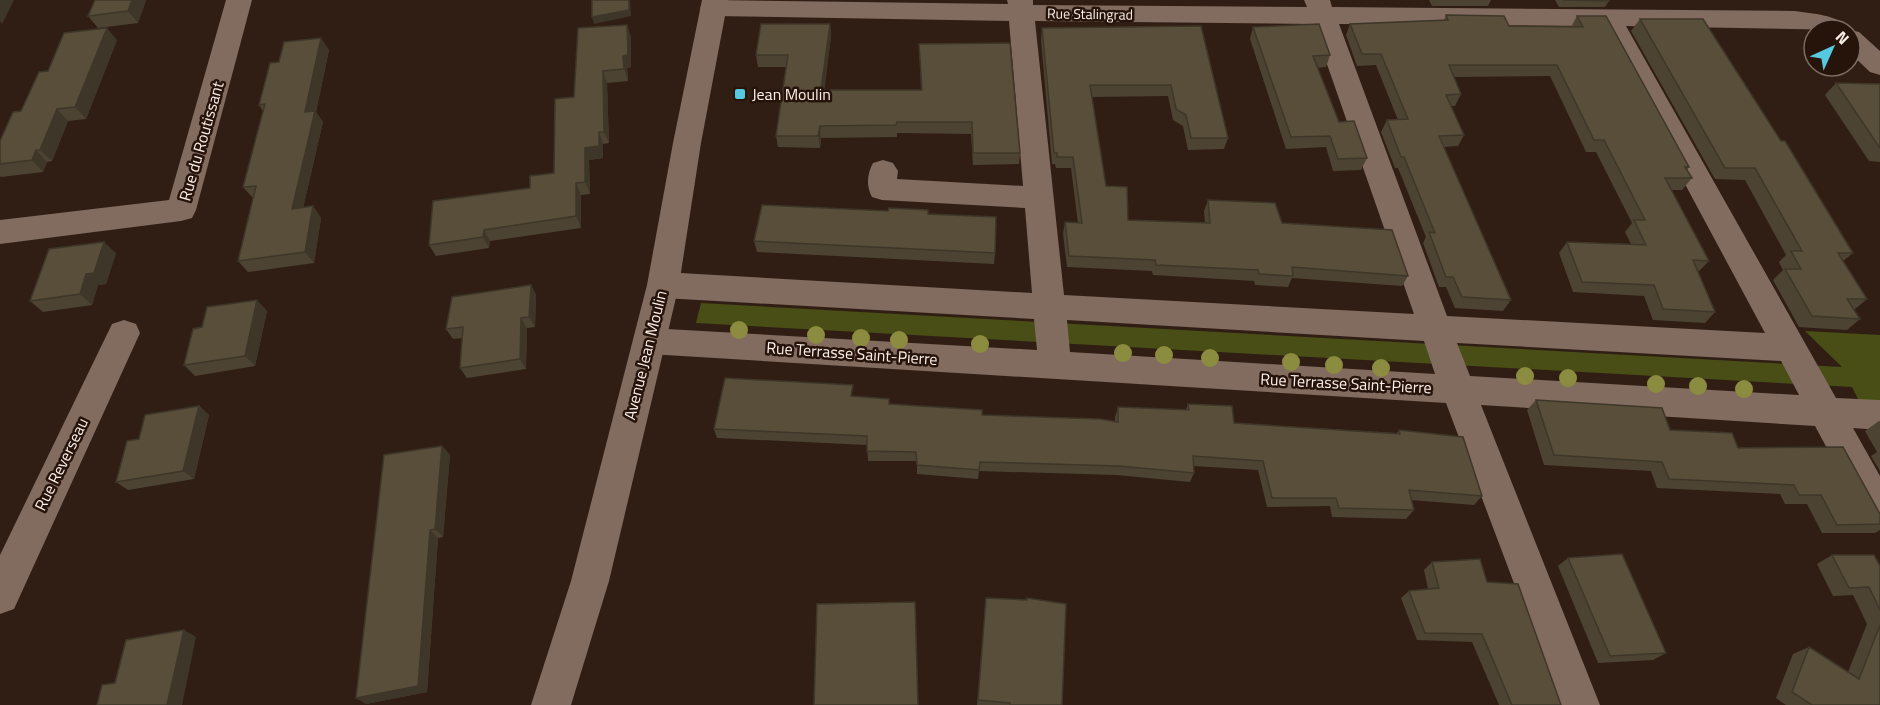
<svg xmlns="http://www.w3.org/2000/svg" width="1880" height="705" viewBox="0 0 1880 705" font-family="'Titillium Web',sans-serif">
<rect width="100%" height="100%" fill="#301e14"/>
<path fill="#484e15" d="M701 303 1842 367 1805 331 1880 335V403L1859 401 1852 387 696 323Z"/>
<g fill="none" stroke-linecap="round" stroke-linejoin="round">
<path fill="#826b5f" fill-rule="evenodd" d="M226 0H252L196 210 192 218 181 221 0 244V220L169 200Z
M712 0 1008 4 1007 0H1033V5L1307 7 1304 0H1330L1332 7 1795 11C1812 14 1839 14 1849 30L1859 32 1880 51V75L1870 72 1850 53V30L1626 26 1836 398 1880 400V430L1853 428 1880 476V527L1867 522 1815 426 1481 405 1600 705H1560L1446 403 649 354 637 351 633 341 637 331 649 328 1037 350 1034 319 663 298 652 294 647 285 652 276 663 272 1032 293 1025 208 882 200 872 197C866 186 867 174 873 163L883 160 893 163 898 171 897 179 1023 186 1009 21 713 16 704 14 700 8 704 2ZM1035 21 1313 24 1414 314 1064 295ZM1339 24 1600 26 1765 333 1447 316ZM1067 320 1424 341 1435 374 1070 352ZM1457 343 1781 361 1799 395 1470 376Z
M124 320 136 324 140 333 14 609 0 614V555L112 324Z"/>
<path fill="#826b5f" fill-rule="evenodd" d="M702 0H728L701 143 679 285 609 581 571 705H531L571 581 647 285 673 143Z"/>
</g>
<g fill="#8c8c40">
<circle cx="739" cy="330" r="9"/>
<circle cx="816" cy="335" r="9"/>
<circle cx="861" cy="338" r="9"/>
<circle cx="899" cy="340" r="9"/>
<circle cx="980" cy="344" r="9"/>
<circle cx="1123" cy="353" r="9"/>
<circle cx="1164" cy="355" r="9"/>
<circle cx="1210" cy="358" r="9"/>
<circle cx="1291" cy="362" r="9"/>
<circle cx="1334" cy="365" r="9"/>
<circle cx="1381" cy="368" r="9"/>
<circle cx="1525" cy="376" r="9"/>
<circle cx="1568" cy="378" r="9"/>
<circle cx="1656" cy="384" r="9"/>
<circle cx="1698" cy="386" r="9"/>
<circle cx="1744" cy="389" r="9"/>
</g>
<path fill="#4c4332" d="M95 0H146L138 23 98 28 88 16Z
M1429 0H1491L1488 6H1432Z
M1555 0H1608L1609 1 1605 7H1559Z
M1446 15 1509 26 1571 27 1577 16 1689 167 1687 170 1692 178 1682 190H1671L1709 261 1698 272 1715 312 1705 323 1653 320 1644 296 1573 292 1559 253 1567 242 1631 244 1625 232 1632 223 1596 152H1586L1550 76 1454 77 1461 94 1455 106H1451L1464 135 1458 146 1443 147 1511 300 1503 311 1455 308 1446 287H1439L1423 243 1426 237 1398 168H1395L1381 132 1387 120H1398L1376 65 1357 66 1346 35 1350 24 1444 20Z
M1640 19 1781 141 1853 253 1843 261 1867 299 1854 310 1860 319 1847 330 1799 327 1773 280 1783 270 1779 262 1786 255 1745 180 1715 179 1631 31Z
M830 24 831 36 824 90H921L919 44 1020 153 1019 164 973 165 971 134 897 133V137L821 138 820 148 778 147 776 136 786 67H758L756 55Z
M1201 26 1228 138 1224 149 1188 150 1183 126 1173 120 1168 96 1092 97 1106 186 1128 220 1205 223 1204 211 1208 200 1282 223 1408 276 1402 286 1292 278 1288 287 1255 285 1254 281 1153 275 1152 271 1067 267 1063 233 1065 222 1078 223 1071 168H1056L1055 164H1052L1041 40 1042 28Z
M1253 27 1330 55 1326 67 1317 68 1339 122 1367 158 1361 170 1333 171 1326 147 1286 149 1250 39Z
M631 37V67L627 68 628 81 607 83 609 143 603 144V158L589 160 590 194 581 195V228L490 241 489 248 436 256 429 245 530 188 554 173 574 97Z
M117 40 86 119 68 121 52 161 47 162 43 172 1 177 0 176V141L48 71Z
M329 50 316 112 323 122 303 208 313 206 321 218 314 263 248 272 238 261 253 198 243 187 263 111 259 105 279 62Z
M1836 83 1880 84V162L1869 161 1825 95Z
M928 214 995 253 994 264 757 252 754 241Z
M116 253 106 284 98 285 92 305 43 312 30 301Z
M531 285 536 295 535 327 527 328 526 369 467 378 460 368 462 338 453 339 446 329Z
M267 311 255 366 195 376 184 365 202 327Z
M854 396 889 404 982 415 1115 422V417L1118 407 1186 410 1188 404 1234 423 1397 433 1399 430 1482 496 1474 505 1411 500 1414 510 1406 519 1332 517 1330 506 1267 507 1258 470 1193 466 1194 473 1190 482 1116 475 979 471 978 479 917 474V461H868L867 445 717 438 714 429Z
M1536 400 1738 448 1880 514V530L1875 533H1822L1807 504H1785L1780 494 1657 488 1651 471 1544 465 1527 410Z
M199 406 209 415 194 479 128 490 116 482Z
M1879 421H1880V471L1871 456 1877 452 1865 431Z
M442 446 450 455 443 537 438 538 427 692 366 704Z
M1832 555 1880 566V705H1786L1776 698 1793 654 1809 647 1848 672 1867 624 1853 595 1833 596 1817 564Z
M1568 558 1666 653 1653 660 1598 663 1558 566Z
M1432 562 1487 582 1561 705H1499L1472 642 1417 640 1401 598 1409 591 1428 589 1424 570Z
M986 598 1062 705H977Z"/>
<path fill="#3e3729" d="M0 0H14L2 24 0 21Z
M132 0H146L138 23 128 11Z
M629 0H630L631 16 594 24 592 17Z
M830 24 831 36 823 102 821 90Z
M627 25 631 37V67L627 68 628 81 624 69 623 56Z
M107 28 117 40 86 119 75 107Z
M321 38 329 50 316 112 323 122 300 221 292 209 305 112Z
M603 71 607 83 609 143 604 132Z
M57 109 68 121 52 161 40 150Z
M820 126 821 138 820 148 818 136Z
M599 132 603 144V158L589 160 590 194 585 182V148Z
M36 150 47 162 43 172 32 160Z
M576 183 581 195V228L576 216Z
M313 206 321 218 314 263 305 252Z
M484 230 490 241 489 248 483 237Z
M104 242 116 253 106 284 98 285 92 305 80 294 86 274Z
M531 285 536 295 535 327 529 317Z
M257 300 267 311 255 366 245 356Z
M521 318 527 328 526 369 520 359Z
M199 406 209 415 194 479 183 471Z
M442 446 450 455 443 537 435 529Z
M430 530 438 538 427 692 366 704 356 698Z
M184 630 196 637 182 705H167Z"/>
<path fill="#584e3a" stroke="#3e3729" stroke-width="1.5" d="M95 0H132L128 11 88 16Z
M592 0H629V10L592 17Z
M1563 0H1608L1609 1Z
M1446 15 1504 16 1509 26 1583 27 1577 16H1606L1689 167H1685L1692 178H1665L1709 261 1693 260 1715 312 1663 309 1654 285 1582 282 1567 242 1646 245 1634 220H1645L1604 140H1594L1557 65H1449L1461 94 1446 95 1464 135 1439 136 1511 300 1462 297 1453 277H1446L1429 232 1435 233 1404 157H1401L1387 120 1408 119 1381 54H1362L1350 24 1448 20Z
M1640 19H1703L1781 141H1785L1853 253H1838L1867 299H1847L1860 319 1812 316 1785 269H1801L1791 251H1802L1755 168H1725Z
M761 24H830L821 90H922L919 44 1010 43 1020 153H973L972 122H897L896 125 820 126 818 136H776L788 55H756Z
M1319 24 1330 55 1313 56 1339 122 1354 121 1367 158 1338 159 1330 136 1291 137 1253 27Z
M627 25 628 55 623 56 624 69 603 71 604 132H599V146L585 148V182L576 183V216L484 230 483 237 429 245 433 201 530 188V176L554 173 555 99 574 97 578 28Z
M1201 26 1228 138H1191L1186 115 1176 109 1171 85H1090L1106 186 1127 187 1128 220 1210 223 1208 200 1275 203 1282 223 1392 230 1408 276 1292 267 1293 276 1259 274 1258 270 1156 265 1155 260 1069 256 1065 222 1082 223 1073 157H1057V153H1054L1042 28Z
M107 28 75 107 57 109 40 150H36L32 160 0 164V141L13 112 21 111 39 72 48 71 64 33Z
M321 38 305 112 315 111 292 209 313 206 305 252 238 261 256 186 243 187 265 104 259 105 270 63 279 62 284 42Z
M1836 83 1880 84V148Z
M762 205 888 211 889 208 928 210V214L996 217 995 253 754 241Z
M104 242 94 273 86 274 80 294 30 301 49 249Z
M531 285 529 317 521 318 520 359 460 368 463 327 446 329 452 297Z
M257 300 245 356 184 365 193 329 202 327 207 307Z
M725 378 853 385 851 396 889 399V404L982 410V415L1100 419 1118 422V407L1189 410 1188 404 1232 406 1234 423 1400 434 1399 430 1463 437 1482 496 1409 490 1414 510 1339 508 1336 498H1272L1263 461 1193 456 1194 473 1119 466 980 462 979 470 917 465 916 452 867 451V436L714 429Z
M1536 400 1662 408 1670 430 1732 433 1738 448 1843 447 1880 514V524L1837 525 1821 495H1799L1794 485 1669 479 1662 462 1554 455Z
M199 406 183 471 116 482 127 441 139 439 145 415Z
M442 446 435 529 430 530 418 686 356 698 384 455Z
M1622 554 1666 653 1610 656 1568 558Z
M1832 555H1874L1880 566V610L1869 587 1849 588Z
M1480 559 1487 582 1518 584 1561 705H1512L1482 634 1425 633 1409 591 1439 588 1432 562Z
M986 598 1027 600V598L1066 604 1062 705H1010V703L978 700Z
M915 602 918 705H814L817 604Z
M1880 625V705H1812L1792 692 1809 647 1859 679Z
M184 630 167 705H97L102 685 115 683 126 640Z"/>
<rect fill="#56c9e1" stroke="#26140b" stroke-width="2" x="734" y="88" width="12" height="12" rx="3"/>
<g text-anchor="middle" stroke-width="5" stroke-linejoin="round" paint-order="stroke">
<g font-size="14" fill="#fcefe8" stroke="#26140b">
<text transform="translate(1090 14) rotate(1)" y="5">Rue Stalingrad</text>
</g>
<g font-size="16" fill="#fcefe8" stroke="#26140b" text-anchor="start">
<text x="752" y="100">Jean Moulin</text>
</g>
<g font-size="16" fill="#fcefe8" stroke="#26140b">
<text transform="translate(201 141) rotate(-74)" y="6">Rue du Routissant</text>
<text transform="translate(852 353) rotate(4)" y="6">Rue Terrasse Saint-Pierre</text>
<text transform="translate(645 355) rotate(-76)" y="6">Avenue Jean Moulin</text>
<text transform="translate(1346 383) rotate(3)" y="6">Rue Terrasse Saint-Pierre</text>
<text transform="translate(61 464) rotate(-64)" y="6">Rue Reverseau</text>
</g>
</g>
<g transform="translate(1832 48) rotate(45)"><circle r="28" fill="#26140b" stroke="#7c6c63" stroke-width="1.5"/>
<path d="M0-4.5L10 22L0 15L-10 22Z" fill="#56c9e1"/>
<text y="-9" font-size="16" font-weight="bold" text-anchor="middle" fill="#fcefe8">N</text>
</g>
</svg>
